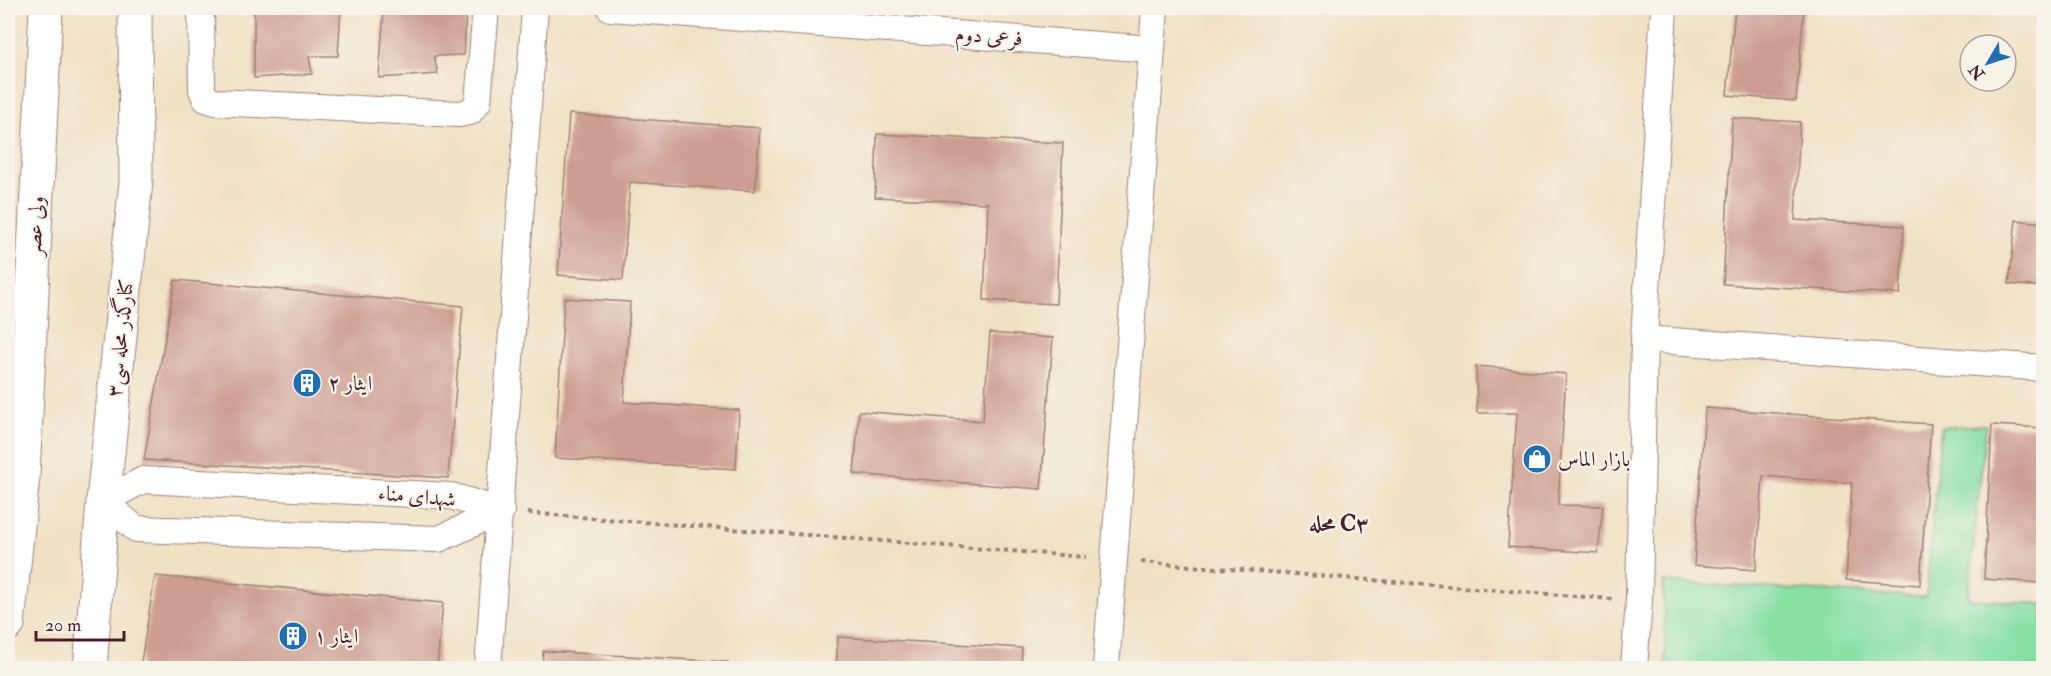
<svg xmlns="http://www.w3.org/2000/svg" width="2051" height="676" viewBox="0 0 2051 676" font-family="'IM FELL Double Pica',Amiri,serif">
<rect width="100%" height="100%" fill="#f7f3e8"/>
<filter id="ink" filterUnits="userSpaceOnUse"><feTurbulence type="fractalNoise" baseFrequency=".0167" numOctaves="2"/><feDisplacementMap in="SourceGraphic" scale="12" xChannelSelector="R" yChannelSelector="G"/><feConvolveMatrix kernelMatrix="1 2 1 2 8 2 1 2 1" color-interpolation-filters="sRGB"/></filter>
<filter id="wash" filterUnits="userSpaceOnUse"><feTurbulence type="fractalNoise" baseFrequency=".008" numOctaves="4" result="noise"/><feDisplacementMap in="SourceGraphic" scale="24" xChannelSelector="R" yChannelSelector="G"/><feGaussianBlur stdDeviation="1.35" result="paint"/><feColorMatrix in="noise" values="0 0 0 0 0 0 0 0 0 0 0 0 0 0 0 0 0 1.4 0 .05"/><feComposite in="paint" operator="in"/></filter>
<g filter="url(#wash)">
<rect width="100%" height="100%" fill="#f0e1c4"/>
<path fill="#88e0a5" stroke="#698068" stroke-width="1.5" d="M1986 425 1968 599 2043 604V668H1666L1663 582 1926 597 1941 427Z"/>
<g id="blocks">
<path fill="#cc9d90" d="M254 8H341L338 56H309L312 74 254 78Z
M384 8H466L464 55 434 56 438 74 379 78Z
M1735 8H1804L1796 101 1727 95Z
M2040 8H2044V22H2039Z
M569 114 760 128 755 191 630 182 623 280 558 275Z
M1732 118 1800 122 1795 220 1904 226 1900 294 1723 284Z
M877 134 1063 143 1056 304 984 300 988 203 875 197Z
M2016 220 2044 223V287L2009 284Z
M175 280 463 306 448 478 144 460Z
M564 298 630 302 624 402 739 410 736 469 555 458Z
M990 333 1053 338 1041 489 854 474 859 411 983 421Z
M1476 366 1566 374 1558 505 1603 506 1598 553 1508 547 1517 413H1477Z
M1705 408 1931 424 1920 585 1846 580 1852 483 1763 476 1756 570 1694 565Z
M1992 425 2044 428V512L2040 583 1984 579Z
M155 576 443 603 437 668H140Z
M838 637 1022 648 1021 668H836Z
M543 651 728 662V668H542Z"/>
</g>
</g>
<g filter="url(#ink)">
<use href="#blocks" fill-opacity="0" stroke="#9d8078" stroke-width="1.5"/>
<g fill="none" stroke-linecap="round" stroke-linejoin="round">
<g stroke="#9d8078" stroke-width="28">
<path id="street" d="M201 8 202 90 206 99 215 102 459 114 470 112 478 102 486 8
M610 8 1152 49
M1644 339 2044 368
M143 480 451 496 501 511 439 539 136 529 103 501Z
M488 668 535 8
M1106 668 1155 8
M1634 668 1639 601 1644 339 1664 8"/>
</g>
<g stroke="#9d8078" stroke-width="35">
<path id="secondary" d="M8 624 23 476 46 8
M90 668 103 501 136 182 135 8"/>
</g>
<path stroke="#9d8078" stroke-width="4" stroke-dasharray="4.5 4.5" stroke-linecap="butt" d="M528 513 1086 557
M1141 562 1612 599"/>
<use href="#street" stroke="#fff" stroke-width="26"/>
<use href="#secondary" stroke="#fff" stroke-width="33"/>
</g>
</g>
<defs>
<g id="building-disc" transform="scale(1.5)"><circle r="9.5" fill="#1f6fb2" stroke="#f7f3e8"/><path d="M-4-6H4V6H1V3H-1V6H-4ZM-2.5-4.3h1.7v1.8h-1.7ZM.8-4.3h1.7v1.8H.8ZM-2.5-1h1.7V.8h-1.7ZM.8-1h1.7V.8H.8Z" fill="#fff"/></g>
<g id="shop-disc" transform="scale(1.5)"><circle r="9.5" fill="#1f6fb2" stroke="#f7f3e8"/><path d="M-5-2.5h2.3a2.7 3.5 0 0 1 5.4 0H5L5.5 6h-11ZM-1.5-2.5h3a1.5 2.3 0 0 0-3 0Z" fill="#fff"/></g>
</defs>
<g fill-rule="evenodd">
<use href="#building-disc" x="307" y="383"/>
<use href="#shop-disc" x="1537" y="459"/>
<use href="#building-disc" x="293" y="636"/>
</g>
<g text-anchor="middle" stroke-width="4.5" stroke-linejoin="round" paint-order="stroke">
<g font-size="21" fill="#4a1f2b" stroke="#f7f3e8">
<text transform="translate(989 36) rotate(4)" y="7">فرعی دوم</text>
<text transform="translate(35 226) rotate(-87)" y="7">ولی عصر</text>
<text transform="translate(120 338) rotate(-84)" y="7">کنارگذر محله سی۳</text>
<text transform="translate(417 496) rotate(5)" y="7">شهدای مناء</text>
</g>
<g font-size="21" fill="#4a1f2b" stroke="#f7f3e8" text-anchor="start">
<text x="328" y="390">ایثار ۲</text>
<text x="1558" y="466">بازار الماس</text>
<text x="314" y="643">ایثار ۱</text>
</g>
<g font-size="22" font-weight="bold" fill="#4a1f2b" stroke="#f7f3e8">
<text x="1339" y="531">محله C۳</text>
</g>
</g>
<rect width="2051" height="676" fill="none" stroke="#f7f3e8" stroke-width="30"/>
<g transform="translate(1988 63) rotate(231)"><circle r="28" fill="#f7f3e8" stroke="#b29e9c" stroke-width="1.5"/>
<path d="M0-4.5L10 22L0 15L-10 22Z" fill="#1f6fb2"/>
<text y="-9" font-size="16" font-weight="bold" text-anchor="middle" fill="#4a1f2b">N</text>
</g>
<path d="M36 631v9h88v-9" fill="none" stroke="#4a1f2b" stroke-width="3"/>
<text x="45" y="631" font-size="18" fill="#4a1f2b" stroke="#f7f3e8" stroke-width="4.5" paint-order="stroke">20 m</text>
</svg>
